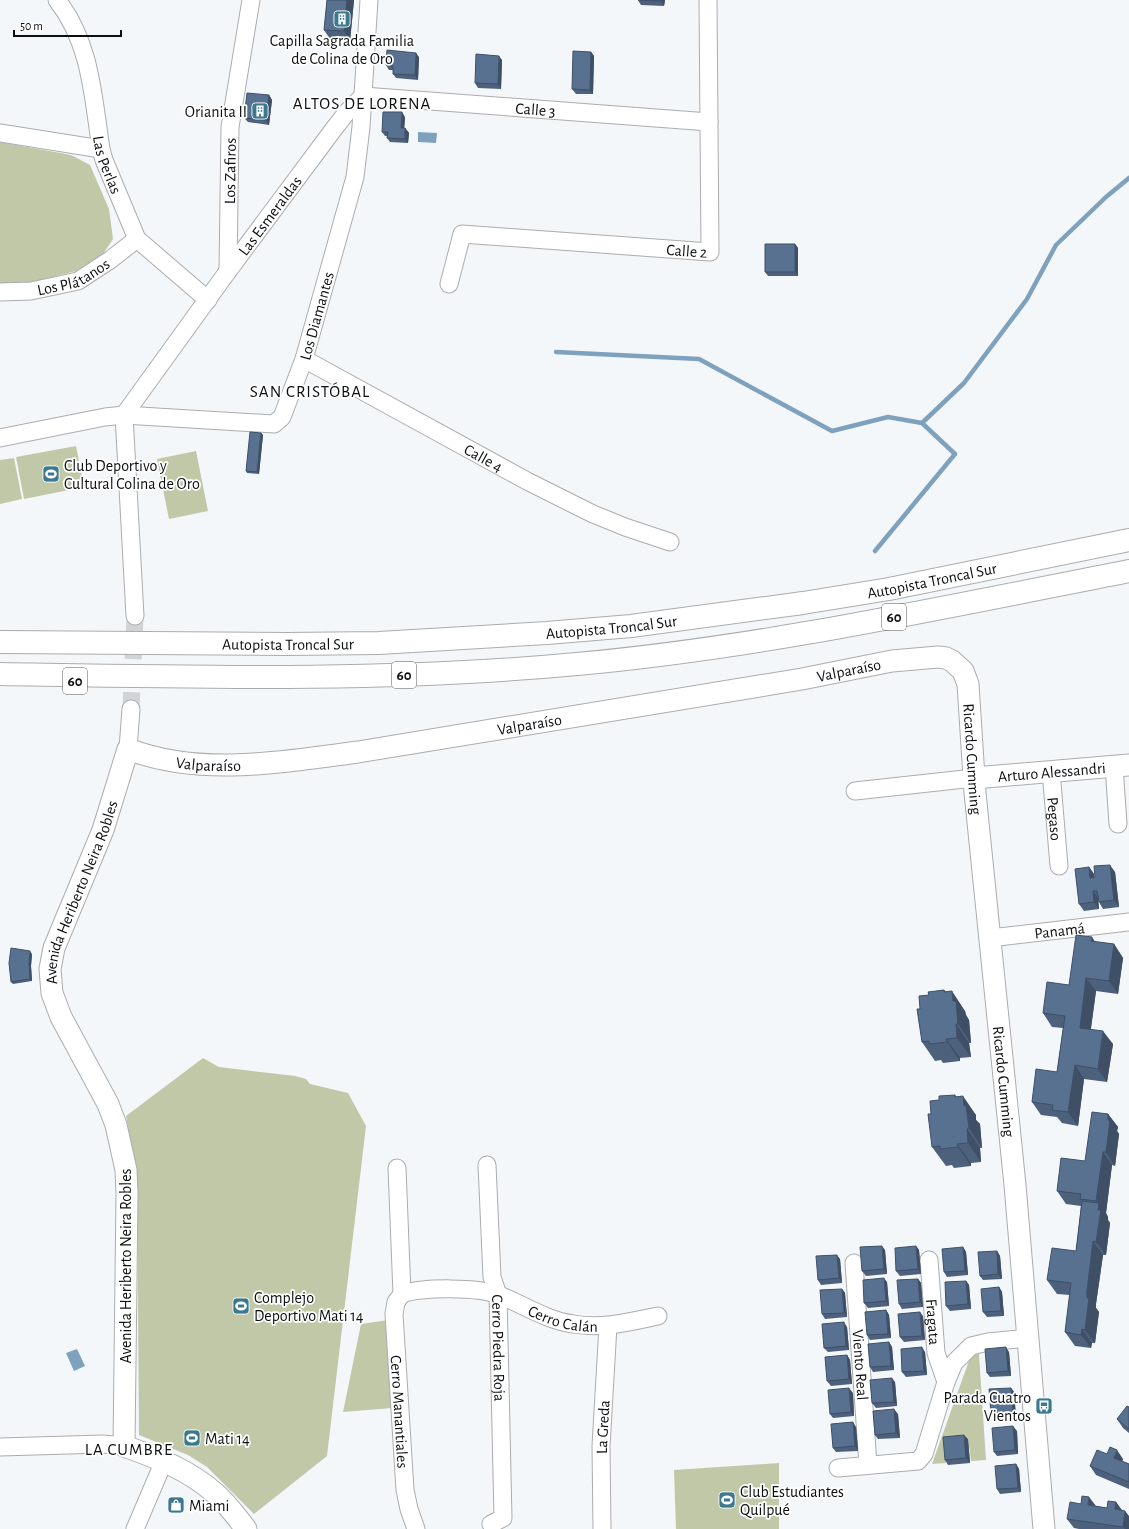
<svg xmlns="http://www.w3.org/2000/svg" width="1129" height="1529" viewBox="0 0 1129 1529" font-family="'Alegreya Sans',sans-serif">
<rect width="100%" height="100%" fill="#f4f7fa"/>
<path fill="#c0c8a8" d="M0 142 71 155 90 165 109 209 113 239 103 254 76 271 24 284 0 285Z
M76 446 84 487 24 499 16 457Z
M196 451 208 511 169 519 157 459Z
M14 458 22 499 0 504V460Z
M203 1058 219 1067 295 1076 306 1079 310 1084 348 1093 366 1126 327 1456 254 1514 207 1467 188 1455 139 1435 137 1176 126 1116Z
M388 1320 392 1408 343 1412 361 1324Z
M979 1354 986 1460 971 1461 968 1438 945 1440 946 1463 932 1464 971 1355Z
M779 1463V1529H676L674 1470Z"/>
<path fill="#7ea1be" d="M418 132 437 133 436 143 418 142Z
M77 1349 85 1366 74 1371 66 1353Z"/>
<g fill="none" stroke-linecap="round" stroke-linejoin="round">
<path stroke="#7ea1be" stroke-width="4.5" d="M556 352 699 359 832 431 888 417 922 423 955 454 875 551
M922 423 964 383 1027 299 1056 245 1106 197 1129 178"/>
<path stroke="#d1d4d7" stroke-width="17" stroke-dasharray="17 8" stroke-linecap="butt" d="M131 709 135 616"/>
<g stroke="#aaacb0" stroke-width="19">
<g id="minor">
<path id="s1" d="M57 0C91 43 93 97 101 149L104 160 137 239 208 300"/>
<path id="s2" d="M363 96 709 122"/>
<path d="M0 133 101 149"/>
<path id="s3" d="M228 271 230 127 251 0"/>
<path id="s4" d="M449 284 462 234 710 252 708 0"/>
<path id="s5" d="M0 292 31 291 78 281 110 260 137 239"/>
<path id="s6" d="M304 359 527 481 593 514 625 527 670 542"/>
<path id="s7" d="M124 415 228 271 333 130 347 112 363 96"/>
<path d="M124 415 135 616"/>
<path id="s8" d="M0 438 105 417 124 415 274 424 282 417 304 359 355 177 361 127 369 0"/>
<path d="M128 749 131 709"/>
<path d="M1114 766 1118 824"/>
<path id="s9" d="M1051 771 1059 866"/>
<path d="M855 791 974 778"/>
<path id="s10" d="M990 938 1129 922"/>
<path id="s11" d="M487 1165 492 1277 498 1295 503 1518 491 1524"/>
<path d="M397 1168 402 1294"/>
<path id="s12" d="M929 1260 936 1353 946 1382"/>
<path id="s13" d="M854 1263 868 1465"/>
<path id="s14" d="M402 1294C423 1287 478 1287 499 1295 524 1305 546 1320 573 1324 602 1329 629 1322 658 1316"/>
<path id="s15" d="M402 1294 396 1302 394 1314 405 1490 409 1509 416 1529"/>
<path d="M0 1447 103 1444 124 1446"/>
<path d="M838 1468 918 1461 924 1454 946 1382 954 1363 971 1346 988 1342 1028 1338"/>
<path d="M135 1529 164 1461"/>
<path id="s16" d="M602 1529 601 1446 608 1326"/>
</g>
</g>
<g stroke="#aaacb0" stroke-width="23">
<g id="major">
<path id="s17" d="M974 778 1129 765"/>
<path id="s18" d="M246 1529C237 1517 227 1504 216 1494 189 1470 158 1458 124 1446L127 1194 126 1170 116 1125 108 1104 61 1017 52 993 50 969 54 948 103 830 128 749C201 777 282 762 358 752L802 679 892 661 938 657 946 658 952 661 963 671 968 684 975 793 1015 1185 1044 1529"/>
</g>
</g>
<g stroke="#aaacb0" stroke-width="24">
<g id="highway">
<path id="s19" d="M0 642 286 644 379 643 547 633 631 626 803 603 889 589 1129 540"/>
<path d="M0 674C192 677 385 682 577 664 763 647 946 607 1129 571"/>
</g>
</g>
<use href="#minor" stroke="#fff" stroke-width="17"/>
<use href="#major" stroke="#fff" stroke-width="21"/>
<use href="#highway" stroke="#fff" stroke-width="22"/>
</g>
<path fill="#4d617d" d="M327 0H354L350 41 330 39 324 30Z
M638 0H665L664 6 641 5Z
M591 52 594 56 593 94H576L572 89Z
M419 57 418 80 396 78 393 74V70H389L386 65Z
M502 60 501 89 478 88 475 83Z
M269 95 272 100 269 125 248 122 244 118Z
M405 117 404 128H405L409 133 408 143 390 142 387 138V136H385L382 132Z
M795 244 798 248V276H768L765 272Z
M261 433 263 435 259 474 247 473 246 471Z
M1089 867 1094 874V877L1115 872 1119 907 1103 909 1099 902 1098 898 1099 909 1084 911 1079 904Z
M1095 942 1114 944 1123 958 1118 994 1096 991 1091 1029 1113 1044 1107 1082 1084 1079 1078 1126 1062 1123 1057 1117 1041 1115 1032 1102 1057 1072 1063 1028 1052 1027 1043 1013 1069 985Z
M32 954 31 966 32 981 13 984 11 982Z
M944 990 965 1011 966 1015 969 1020 971 1043H969L971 1057 960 1058V1061L943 1063 941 1060 935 1061 922 1042 929 995Z
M955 1095 956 1097 976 1115V1120L980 1124 982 1148H980L981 1162 971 1163V1166L954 1168 952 1165 946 1166 932 1147 931 1114Z
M1108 1114 1118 1127 1117 1131 1119 1134 1115 1166 1112 1165 1106 1213 1108 1217V1220L1110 1223 1106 1255H1103L1096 1304V1308L1099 1312 1095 1343H1092L1091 1348 1075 1346 1065 1332 1070 1295 1057 1294 1047 1280 1076 1251 1081 1206 1066 1204 1057 1191 1085 1161Z
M916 1246 919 1250 921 1274 900 1276 896 1271Z
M963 1247 966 1252 968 1275 947 1277 944 1272Z
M885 1250 887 1274 866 1276 862 1271Z
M997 1251 1000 1256 1002 1279 983 1280 980 1276Z
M840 1259 842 1283 821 1285 818 1280Z
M918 1279 921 1283 923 1307 902 1309 899 1304Z
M966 1281 969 1285 971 1309 950 1311 946 1306Z
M887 1282 889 1306 868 1308 864 1303Z
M999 1287 1002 1292 1004 1316 987 1317 983 1312Z
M842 1289 845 1293 847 1317 825 1319 822 1314Z
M886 1310 889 1315 891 1338 870 1340 867 1335Z
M923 1316 925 1340 904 1342 900 1337Z
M847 1327 849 1350 828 1352 824 1348Z
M889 1342 892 1347 894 1370 873 1372 870 1367Z
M925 1352 927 1375 906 1377 902 1372Z
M1009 1352 1011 1376 990 1377 987 1373Z
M847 1355 850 1360 852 1384 831 1386 827 1381Z
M895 1382 897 1406 876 1408 872 1403Z
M1011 1388 1014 1392 1016 1416 994 1418 991 1413Z
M853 1393 854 1416 833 1418 830 1414Z
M1129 1407V1433L1123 1428 1117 1419Z
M898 1414 900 1438 878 1439 875 1435Z
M856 1427 858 1451 836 1452 833 1448Z
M1017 1431 1018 1454 997 1456 994 1452Z
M968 1439 970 1463 948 1465 945 1460Z
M1107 1454 1123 1459 1122 1461 1129 1464V1489L1096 1475 1090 1466Z
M1016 1464 1019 1469 1021 1492 1000 1494 997 1489Z
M1116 1502 1122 1510 1129 1529H1079L1074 1528 1067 1519 1096 1506 1107 1508Z"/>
<path fill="#3e4f66" d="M347 0H354L350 41 344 31Z
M661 0H665L664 6 661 1Z
M591 52 594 56 593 94 590 90Z
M416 53 419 57 418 80 415 75Z
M499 56 502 60 501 89 498 84Z
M269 95 272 100 269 125 266 120Z
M402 112 405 117 404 133 401 128Z
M405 128 409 133 408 143 405 139Z
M795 244 798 248V276L795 272Z
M261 433 263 435 259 474 257 472Z
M1110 865 1115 872 1119 907 1114 900Z
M1089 867 1094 874 1095 884 1090 878Z
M1093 891 1098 898 1099 909 1094 902Z
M1092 937 1101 951 1091 941Z
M1114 944 1123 958 1118 994 1109 981Z
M30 951 32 954 31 966 32 981 30 979 29 964Z
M1086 978 1096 991 1089 1041 1080 1028Z
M944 990 956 1008 953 1001 952 991 965 1011 966 1015 969 1020 971 1043 958 1024 944 992Z
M956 1024 969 1043 971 1057 957 1038Z
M1103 1031 1113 1044 1107 1082 1098 1069Z
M946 1039 960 1058V1061L947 1042Z
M1075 1065 1084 1079 1078 1126 1068 1112Z
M955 1095 967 1112 964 1106 963 1096 976 1115V1120L980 1124 982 1148 969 1128 955 1097Z
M1108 1114 1118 1127 1117 1131 1119 1134 1115 1166 1106 1152Z
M967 1129 980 1148 981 1162 968 1143Z
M957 1144 971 1163V1166L958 1147Z
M1103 1152 1112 1165 1106 1213 1108 1217V1220L1110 1223 1106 1255 1096 1242 1099 1205 1096 1201Z
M1093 1241 1103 1255 1096 1304V1308L1099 1312 1095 1343 1085 1330 1087 1291Z
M882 1246 885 1250 887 1274 884 1269Z
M916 1246 919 1250 921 1274 918 1269Z
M963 1247 966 1252 968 1275 965 1271Z
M997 1251 1000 1256 1002 1279 998 1274Z
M837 1255 840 1259 842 1283 839 1278Z
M884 1278 887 1282 889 1306 886 1301Z
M918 1279 921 1283 923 1307 920 1302Z
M966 1281 969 1285 971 1309 968 1304Z
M999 1287 1002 1292 1004 1316 1001 1311Z
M842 1289 845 1293 847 1317 844 1313Z
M886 1310 889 1315 891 1338 888 1334Z
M920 1312 923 1316 925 1340 922 1336Z
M844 1322 847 1327 849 1350 846 1346Z
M1082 1329 1092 1343 1091 1348 1081 1335Z
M889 1342 892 1347 894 1370 891 1366Z
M922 1347 925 1352 927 1375 924 1371Z
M1006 1347 1009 1352 1011 1376 1008 1371Z
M847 1355 850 1360 852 1384 849 1379Z
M892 1378 895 1382 897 1406 894 1402Z
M849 1388 853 1393 854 1416 851 1412Z
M1011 1388 1014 1392 1016 1416 1013 1412Z
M894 1409 898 1414 900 1438 896 1433Z
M853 1422 856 1427 858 1451 855 1446Z
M1013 1426 1017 1431 1018 1454 1015 1450Z
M964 1435 968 1439 970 1463 966 1458Z
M1117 1450 1123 1459 1120 1467 1114 1458Z
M1016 1464 1019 1469 1021 1492 1018 1488Z
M1089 1497 1096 1506 1088 1505Z
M1116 1502 1122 1511 1115 1509Z
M1125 1511 1129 1516V1529H1125L1123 1527Z"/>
<path fill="#597191" stroke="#3e4f66" d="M327 0H347L344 31 324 30Z
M638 0H661V1Z
M387 50 416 53 415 75 393 74V66L386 65Z
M573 51 591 52 590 90 572 89Z
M476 54 499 56 498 84 475 83Z
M247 93 269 95 266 120 244 118Z
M383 112H402L401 128H405V139L387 138 388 132H382Z
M765 244H795V272H765Z
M250 432 261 433 257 472 246 471Z
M1110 865 1114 900 1099 902 1097 891H1093L1094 902 1079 904 1075 869 1089 867 1090 878 1095 877 1094 866Z
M1076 935 1092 937 1091 941 1114 944 1109 981 1086 978 1080 1028 1103 1031 1098 1069 1075 1065 1068 1112 1052 1110 1053 1105 1032 1102 1036 1069 1057 1072 1065 1016 1043 1013 1047 982 1069 985Z
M11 948 30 951 29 964 30 979 11 982 9 963Z
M944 990V992L952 991 953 1001H956L958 1024H956L957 1038 946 1039 947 1042 930 1044 929 1041 922 1042 917 1009H920L919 996 929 995 928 992Z
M955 1095V1097L963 1096 964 1106 966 1105 969 1128 967 1129 968 1143 957 1144 958 1147 940 1149V1146L932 1147 928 1114H931L930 1101 939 1100V1096Z
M1092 1112 1108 1114V1120L1110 1121 1106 1152H1103L1096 1201 1080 1199 1081 1194 1057 1191 1061 1158 1085 1161Z
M1082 1201 1099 1203 1098 1210H1101L1096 1242 1093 1241 1087 1291V1298H1089L1085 1330 1082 1329 1081 1335 1065 1332 1071 1283 1047 1280 1052 1248 1076 1251Z
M882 1246 884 1269 862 1271 860 1247Z
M916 1246 918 1269 896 1271 895 1248Z
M963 1247 965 1271 944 1272 942 1249Z
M997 1251 998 1274 980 1276 978 1252Z
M837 1255 839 1278 818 1280 816 1256Z
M884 1278 886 1301 864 1303 863 1280Z
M918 1279 920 1302 899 1304 897 1280Z
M966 1281 968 1304 946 1306 945 1282Z
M999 1287 1001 1311 983 1312 981 1289Z
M842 1289 844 1313 822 1314 820 1290Z
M886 1310 888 1334 867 1335 865 1312Z
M920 1312 922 1336 900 1337 898 1314Z
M844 1322 846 1346 824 1348 822 1324Z
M889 1342 891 1366 870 1367 868 1344Z
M922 1347 924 1371 902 1372 901 1349Z
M1006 1347 1008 1371 987 1373 985 1349Z
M847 1355 849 1379 827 1381 825 1357Z
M892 1378 894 1402 872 1403 870 1380Z
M849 1388 851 1412 830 1414 828 1390Z
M1011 1388 1013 1412 991 1413 989 1389Z
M1127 1406 1129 1407V1429L1117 1419Z
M894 1409 896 1433 875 1435 873 1411Z
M853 1422 855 1446 833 1448 831 1424Z
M1013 1426 1015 1450 994 1452 992 1428Z
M964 1435 966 1458 945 1460 943 1437Z
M1110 1447 1117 1450 1114 1458 1129 1464V1482L1090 1466 1097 1450 1107 1454Z
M1016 1464 1018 1488 997 1489 995 1466Z
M1082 1496 1089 1497 1088 1505 1107 1508 1108 1501 1116 1502 1115 1509 1125 1511 1123 1527 1067 1519 1070 1502 1081 1504Z"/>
<defs>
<g id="building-square" transform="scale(0.9)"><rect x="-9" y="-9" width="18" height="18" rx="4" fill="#3c798f" stroke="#fff"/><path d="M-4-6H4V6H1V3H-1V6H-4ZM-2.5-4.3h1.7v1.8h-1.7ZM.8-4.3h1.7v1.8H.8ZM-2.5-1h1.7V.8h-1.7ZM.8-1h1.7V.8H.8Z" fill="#fff"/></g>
<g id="stadium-square" transform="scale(0.9)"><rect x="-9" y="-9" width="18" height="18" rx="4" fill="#3c798f" stroke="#fff"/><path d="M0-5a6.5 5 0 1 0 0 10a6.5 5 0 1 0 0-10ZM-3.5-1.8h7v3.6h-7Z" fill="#fff"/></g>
<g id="bus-square" transform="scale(0.9)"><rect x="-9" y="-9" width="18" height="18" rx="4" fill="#3c798f" stroke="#fff"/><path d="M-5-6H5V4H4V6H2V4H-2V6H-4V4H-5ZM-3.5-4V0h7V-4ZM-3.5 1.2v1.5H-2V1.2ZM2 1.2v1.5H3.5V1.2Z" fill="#fff"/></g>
<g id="shop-square" transform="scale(0.9)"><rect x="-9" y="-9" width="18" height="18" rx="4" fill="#3c798f" stroke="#fff"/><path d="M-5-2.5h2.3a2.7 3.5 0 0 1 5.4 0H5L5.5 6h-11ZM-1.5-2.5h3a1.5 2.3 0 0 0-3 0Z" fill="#fff"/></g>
</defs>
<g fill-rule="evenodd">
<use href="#building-square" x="342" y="19"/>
<use href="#building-square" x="260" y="111"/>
<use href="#stadium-square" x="51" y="474"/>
<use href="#stadium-square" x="241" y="1306"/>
<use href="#bus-square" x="1044" y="1406"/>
<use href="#stadium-square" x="192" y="1438"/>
<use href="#stadium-square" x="727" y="1500"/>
<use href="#shop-square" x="176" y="1505"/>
</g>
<g text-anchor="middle" stroke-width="3.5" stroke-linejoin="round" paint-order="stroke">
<g fill="#fff" stroke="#565657" stroke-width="1">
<rect x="882" y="604" width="24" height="26" rx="3"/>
<rect x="392" y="662" width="24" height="26" rx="3"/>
<rect x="63" y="668" width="24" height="26" rx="3"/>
</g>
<g font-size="15" font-weight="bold" fill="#0d0e0f">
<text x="894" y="622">60</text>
<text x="404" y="680">60</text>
<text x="75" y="686">60</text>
</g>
<g font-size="16" fill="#0d0e0f" stroke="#fff" text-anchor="start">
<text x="342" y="46" text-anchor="middle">Capilla Sagrada Familia<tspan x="342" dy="18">de Colina de Oro</tspan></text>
<text x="247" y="117" text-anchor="end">Orianita II</text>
<text x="64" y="471">Club Deportivo y<tspan x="64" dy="18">Cultural Colina de Oro</tspan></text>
<text x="254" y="1303">Complejo<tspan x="254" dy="18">Deportivo Mati 14</tspan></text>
<text x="1031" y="1403" text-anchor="end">Parada Cuatro<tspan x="1031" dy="18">Vientos</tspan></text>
<text x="205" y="1444">Mati 14</text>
<text x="740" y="1497">Club Estudiantes<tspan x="740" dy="18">Quilpué</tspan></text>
<text x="189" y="1511">Miami</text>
</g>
<g font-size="16" fill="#0d0e0f" stroke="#fff">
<text dy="6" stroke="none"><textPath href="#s2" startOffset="173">Calle 3</textPath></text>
<text dy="6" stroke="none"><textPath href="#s1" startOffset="174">Las Perlas</textPath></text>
<text dy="6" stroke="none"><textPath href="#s3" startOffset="100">Los Zafiros</textPath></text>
<text dy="6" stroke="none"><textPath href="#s7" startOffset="247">Las Esmeraldas</textPath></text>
<text dy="6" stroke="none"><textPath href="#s4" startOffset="277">Calle 2</textPath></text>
<text dy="6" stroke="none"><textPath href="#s5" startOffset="76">Los Plátanos</textPath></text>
<text dy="6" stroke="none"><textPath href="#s8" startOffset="394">Los Diamantes</textPath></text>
<text dy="6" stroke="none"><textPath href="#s6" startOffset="205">Calle 4</textPath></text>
<text dy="6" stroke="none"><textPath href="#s19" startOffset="936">Autopista Troncal Sur</textPath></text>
<text dy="6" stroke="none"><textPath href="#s19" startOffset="612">Autopista Troncal Sur</textPath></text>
<text dy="6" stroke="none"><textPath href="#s19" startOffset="288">Autopista Troncal Sur</textPath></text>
<text dy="6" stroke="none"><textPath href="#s18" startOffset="1608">Valparaíso</textPath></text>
<text dy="6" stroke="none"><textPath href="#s18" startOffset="1284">Valparaíso</textPath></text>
<text dy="6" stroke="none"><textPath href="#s18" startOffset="1817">Ricardo Cumming</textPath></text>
<text dy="6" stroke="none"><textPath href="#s18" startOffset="960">Valparaíso</textPath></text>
<text dy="6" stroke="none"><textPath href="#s17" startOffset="78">Arturo Alessandri</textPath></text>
<text dy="6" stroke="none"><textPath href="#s9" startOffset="48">Pegaso</textPath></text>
<text dy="6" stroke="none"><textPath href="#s18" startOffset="726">Avenida Heriberto Neira Robles</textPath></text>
<text dy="6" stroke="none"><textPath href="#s10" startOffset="70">Panamá</textPath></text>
<text dy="6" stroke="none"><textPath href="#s18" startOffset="2141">Ricardo Cumming</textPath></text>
<text transform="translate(125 1266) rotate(-90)" y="6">Avenida Heriberto Neira Robles</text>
<text dy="6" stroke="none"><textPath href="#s14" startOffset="167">Cerro Calán</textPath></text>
<text dy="6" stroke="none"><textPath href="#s12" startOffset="62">Fragata</textPath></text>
<text dy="6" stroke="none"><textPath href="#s11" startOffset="184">Cerro Piedra Roja</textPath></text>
<text dy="6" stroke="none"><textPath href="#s13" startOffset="102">Viento Real</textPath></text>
<text dy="6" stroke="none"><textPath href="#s15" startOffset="120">Cerro Manantiales</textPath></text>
<text dy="6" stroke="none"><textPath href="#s16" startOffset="102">La Greda</textPath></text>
</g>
<g font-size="17" letter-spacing="1" fill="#0d0e0f" stroke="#fff">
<text x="362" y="109">ALTOS DE LORENA</text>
<text x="310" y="397">SAN CRISTÓBAL</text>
<text x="129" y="1455">LA CUMBRE</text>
</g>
</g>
<path d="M14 30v6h107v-6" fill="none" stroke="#0d0e0f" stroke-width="2"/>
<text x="20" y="30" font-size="12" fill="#0d0e0f" stroke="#ffffff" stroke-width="3" paint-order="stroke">50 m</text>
</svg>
